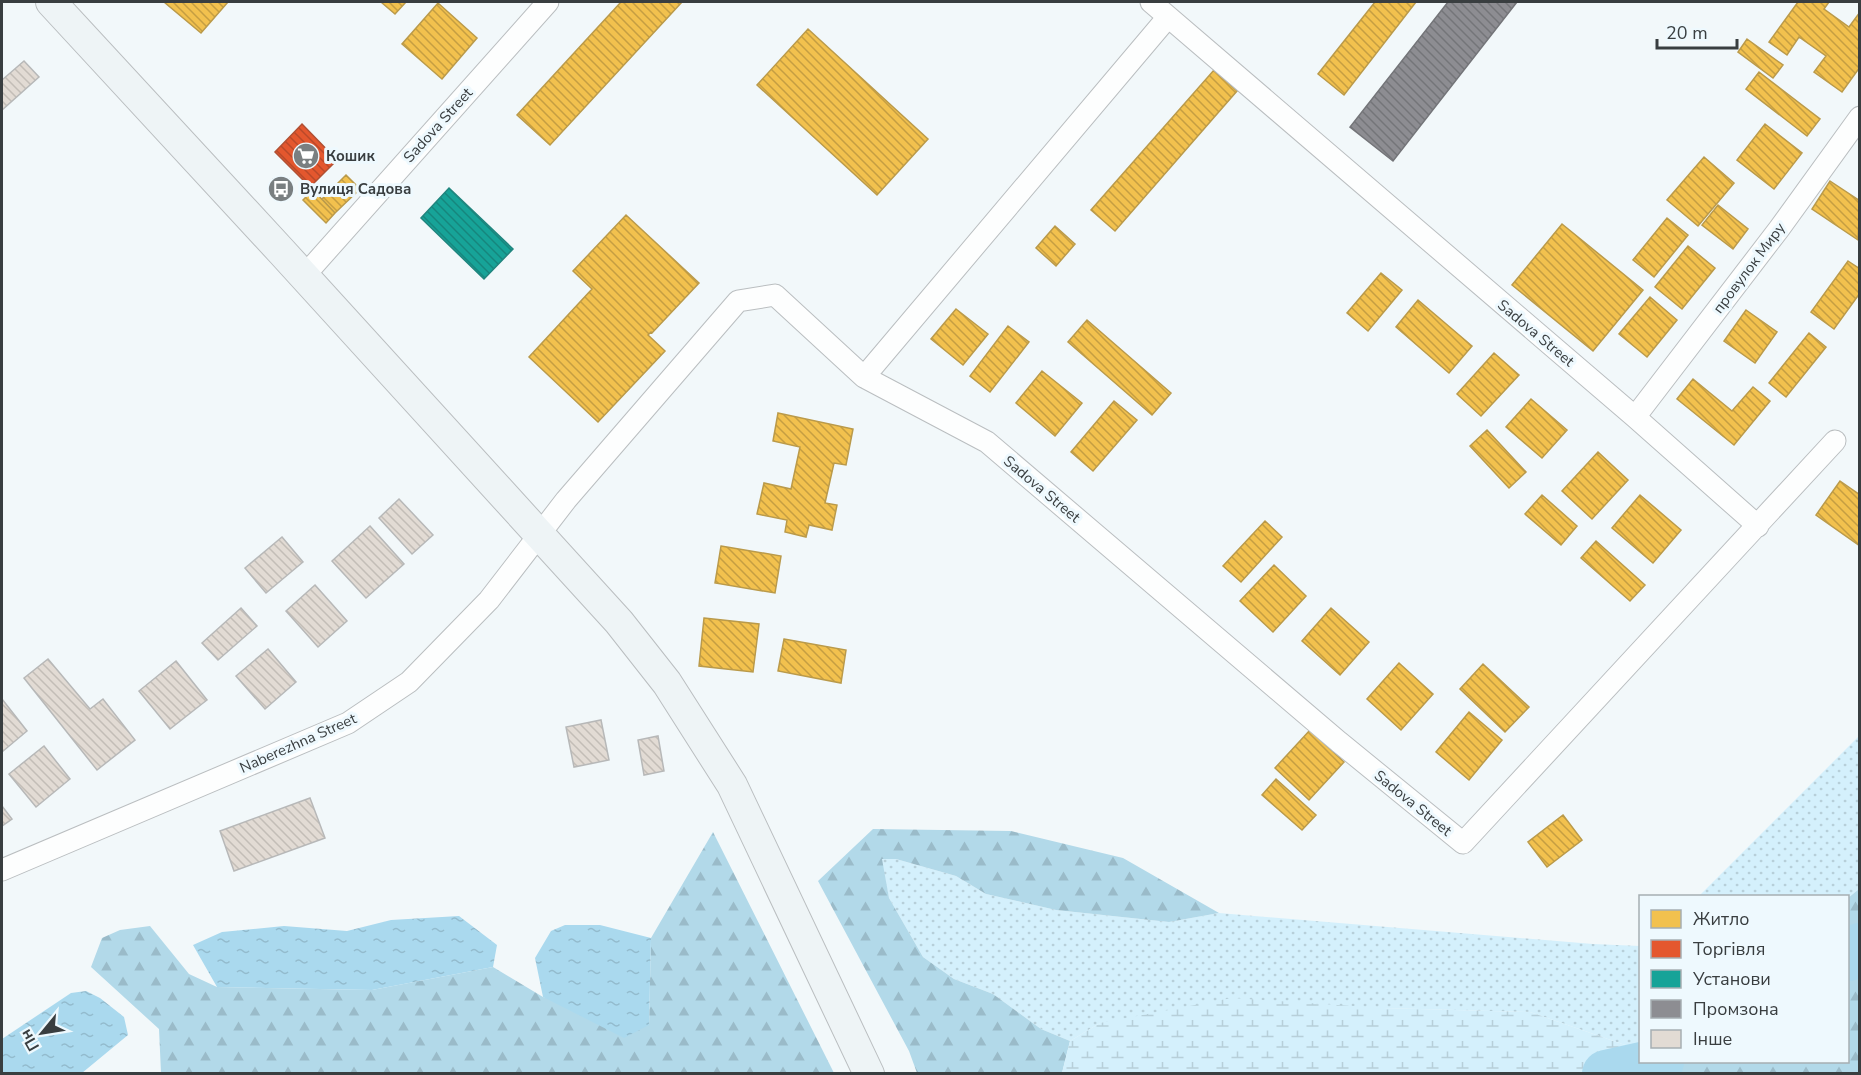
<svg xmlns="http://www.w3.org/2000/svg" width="1861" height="1075" viewBox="0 0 1861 1075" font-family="'Nunito Sans',sans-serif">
<defs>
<pattern id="grass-dots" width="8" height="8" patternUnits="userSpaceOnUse" patternTransform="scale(1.5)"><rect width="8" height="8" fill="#d4f0fc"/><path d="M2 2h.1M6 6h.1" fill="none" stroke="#b7cfd9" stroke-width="1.8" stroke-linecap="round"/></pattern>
<pattern id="forest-firs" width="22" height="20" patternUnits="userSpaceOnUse" patternTransform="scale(1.5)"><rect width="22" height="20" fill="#b2d9e9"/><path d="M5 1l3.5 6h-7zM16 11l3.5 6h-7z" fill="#9abbc9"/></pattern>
<pattern id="wetland-marsh" width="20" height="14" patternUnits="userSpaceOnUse" patternTransform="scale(1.5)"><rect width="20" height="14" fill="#d4f0fc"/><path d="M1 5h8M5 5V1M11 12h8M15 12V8" fill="none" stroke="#b7cfd9"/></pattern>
<pattern id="water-ripples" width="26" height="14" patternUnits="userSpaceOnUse" patternTransform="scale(1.5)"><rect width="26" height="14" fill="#aad9ee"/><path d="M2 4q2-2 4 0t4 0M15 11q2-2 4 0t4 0" fill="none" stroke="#93bbcd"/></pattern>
<pattern id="homes-back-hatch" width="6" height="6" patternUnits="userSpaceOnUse" patternTransform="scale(1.5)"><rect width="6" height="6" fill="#f2c14e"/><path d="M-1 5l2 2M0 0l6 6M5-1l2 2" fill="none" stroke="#c59e42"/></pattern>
<pattern id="shops-back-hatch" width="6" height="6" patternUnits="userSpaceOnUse" patternTransform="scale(1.5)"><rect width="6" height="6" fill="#e4572e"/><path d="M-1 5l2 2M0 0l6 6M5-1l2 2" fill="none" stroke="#ba4929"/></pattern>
<pattern id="public-back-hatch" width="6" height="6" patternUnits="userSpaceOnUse" patternTransform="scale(1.5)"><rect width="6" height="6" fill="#17a398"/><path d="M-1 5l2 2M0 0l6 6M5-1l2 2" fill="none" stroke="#16867d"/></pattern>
<pattern id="industry-back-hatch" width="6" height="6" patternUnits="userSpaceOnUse" patternTransform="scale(1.5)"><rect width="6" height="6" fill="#8d8d92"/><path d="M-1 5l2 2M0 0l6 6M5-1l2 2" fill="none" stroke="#747579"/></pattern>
<pattern id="building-back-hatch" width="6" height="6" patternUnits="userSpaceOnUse" patternTransform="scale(1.5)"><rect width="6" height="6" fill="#e2dbd4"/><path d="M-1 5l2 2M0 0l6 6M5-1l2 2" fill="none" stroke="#c3bdb7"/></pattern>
</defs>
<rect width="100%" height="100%" fill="#f2f8fa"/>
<path fill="url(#grass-dots)" d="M1859 736V889L1848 898V896H1699Z
M881 859H896L956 876 986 894 1056 910 1169 922 1219 913 1593 944 1640 946V1042L1631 1047 1530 1012 1383 1008 1100 1023 1070 1041 1041 1029 993 994 954 979 923 957 889 898Z"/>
<path fill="url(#forest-firs)" d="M873 829 1011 831 1123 858 1219 913 1169 922 1056 910 986 894 956 876 896 859H882L889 898 923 957 954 979 993 994 1041 1029 1070 1041 1062 1073H917L909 1051 818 881Z
M713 832 834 1073H161L159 1029 91 967 102 938 120 930 150 926 189 974 217 987 372 990 493 967 543 997 649 1025 651 938Z
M1859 889V1073H1635L1643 1065 1641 1062H1848V898Z"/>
<path fill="url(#wetland-marsh)" d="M1232 998 1383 1008 1530 1012 1631 1047 1643 1065 1635 1074 1062 1073 1070 1041 1100 1023Z"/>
<path fill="url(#water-ripples)" d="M459 916 497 945 493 967 372 990 217 987 193 945 222 932 284 926 347 931 391 920Z
M565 925H600L651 938 649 1025 624 1038 543 997 535 958 551 931Z
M86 991 100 998 124 1017 128 1035 82 1073H2V1039L71 993Z"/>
<path fill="url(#homes-back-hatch)" stroke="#ba9a4a" stroke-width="1.5" d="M164 2H228L201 33Z
M381 2H406L395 14Z
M621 2H682L550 145 517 115Z
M1375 2H1416L1344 95 1318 74Z
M1798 2H1829L1824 9 1849 27 1860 12V67L1842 92 1814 72 1826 56 1799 37 1787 55 1769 42Z
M438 3 477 38 442 79 402 44Z
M808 29 928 139 877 195 757 85Z
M1747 39 1783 65 1773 78 1738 52Z
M1214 70 1237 91 1115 231 1091 210Z
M1759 72 1820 119 1807 136 1746 89Z
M1765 124 1802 153 1774 189 1737 160Z
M1704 157 1734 183 1698 226 1667 200Z
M346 175 360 189 335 213 322 199Z
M1830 181 1860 201 1858 240 1812 209Z
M313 190 335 213 326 223 303 200Z
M1718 205 1748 229 1733 249 1702 225Z
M626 215 699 283 652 333 651 332 648 335 665 351 598 422 529 357 592 289 573 271Z
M1667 218 1688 235 1654 277 1633 260Z
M1562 224 1643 290 1593 351 1512 285Z
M1055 226 1075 244 1056 266 1036 248Z
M1688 246 1715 268 1682 309 1655 287Z
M1848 261 1860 269V293L1834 329 1811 312Z
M1381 273 1402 290 1368 331 1347 313Z
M1650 297 1677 320 1647 357 1619 334Z
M1418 300 1472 346 1449 373 1396 327Z
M956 309 988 334 963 365 931 339Z
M1746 310 1777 332 1755 363 1724 341Z
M1087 320 1171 393 1152 415 1068 342Z
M1008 326 1029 342 990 392 970 376Z
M1809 333 1826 347 1786 397 1769 383Z
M1494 353 1519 375 1481 416 1457 394Z
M1042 371 1082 403 1055 436 1016 403Z
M1693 379 1732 411 1753 387 1770 401 1734 445 1677 399Z
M1531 399 1567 430 1542 458 1506 427Z
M1114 401 1137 420 1093 471 1071 452Z
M778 413 853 429 846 465 834 463 825 503 837 505 832 530 809 525 806 537 785 532 787 520 757 514 764 483 791 489 800 447 773 441Z
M1487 430 1526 472 1509 488 1470 446Z
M1598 452 1628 480 1592 519 1562 491Z
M1840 481 1860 495V546L1816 515Z
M1542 495 1577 526 1561 545 1525 514Z
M1640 495 1681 530 1653 563 1612 528Z
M1265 521 1282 537 1241 582 1223 566Z
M1596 541 1645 585 1630 601 1581 558Z
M721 546 781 556 775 593 715 583Z
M1274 565 1306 596 1273 632 1240 601Z
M1331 608 1369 642 1340 675 1302 641Z
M704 618 759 624 753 672 699 666Z
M784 639 846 650 841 683 778 671Z
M1399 663 1433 694 1401 730 1367 699Z
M1483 664 1529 707 1505 732 1460 689Z
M1469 712 1502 740 1469 780 1436 752Z
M1310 730 1344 762 1309 800 1275 768Z
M1276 779 1316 815 1302 830 1262 795Z
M1563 815 1582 840 1547 867 1528 842Z"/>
<path fill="url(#shops-back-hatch)" stroke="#b15033" stroke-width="1.5" d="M302 124 337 160 310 187 275 152Z"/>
<path fill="url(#public-back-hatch)" stroke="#21857e" stroke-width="1.5" d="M449 188 513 249 484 279 421 218Z"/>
<path fill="url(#industry-back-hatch)" stroke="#747579" stroke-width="1.5" d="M1448 2H1517L1393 161 1350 127Z"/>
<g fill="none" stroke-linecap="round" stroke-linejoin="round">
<path stroke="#aad9ee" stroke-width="48" d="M1848 957 1860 947
M1606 1074 1660 1062"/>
</g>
<path fill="url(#building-back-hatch)" stroke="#b7b8b8" stroke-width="1.5" d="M24 61 39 77 2 110V80Z
M399 499 433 535 412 554 379 518Z
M370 526 404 564 366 598 332 561Z
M282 537 303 562 266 593 245 568Z
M315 585 347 621 318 647 286 611Z
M241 608 257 626 218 660 202 643Z
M268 649 296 682 265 709 236 676Z
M48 659 90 709 103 699 135 740 97 770 24 678Z
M176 661 207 700 170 729 139 691Z
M2 699 27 731 2 752Z
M601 720 609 760 574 767 566 727Z
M658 736 664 771 644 775 638 740Z
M44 746 70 779 36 807 9 774Z
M310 798 325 838 234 871 220 831Z
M2 806 12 819 2 826Z"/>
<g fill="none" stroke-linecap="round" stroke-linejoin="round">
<g stroke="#babec0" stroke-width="23">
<path id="street" d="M1151 2 1635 417 1758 526
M1168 17 864 377 987 442 1339 742 1463 843 1835 441
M304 276 548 2
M1635 417 1779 229 1860 117
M2 870 348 723 409 682 489 600 566 500 738 301 775 295 864 377"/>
</g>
<g stroke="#babec0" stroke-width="32">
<path id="secondary" d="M51 2 282 252 619 622 667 683 732 785 869 1074"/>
</g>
<use href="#street" stroke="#fdfefe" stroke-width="21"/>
<use href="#secondary" stroke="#eef4f6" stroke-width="30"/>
</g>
<defs>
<g id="supermarket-disc" transform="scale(1.35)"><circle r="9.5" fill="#7a7f81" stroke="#eef9fe"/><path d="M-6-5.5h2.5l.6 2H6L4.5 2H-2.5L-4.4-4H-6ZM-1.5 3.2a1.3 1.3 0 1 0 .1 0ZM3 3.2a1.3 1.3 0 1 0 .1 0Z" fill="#fff"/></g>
<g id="bus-disc" transform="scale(1.35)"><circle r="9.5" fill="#7a7f81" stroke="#eef9fe"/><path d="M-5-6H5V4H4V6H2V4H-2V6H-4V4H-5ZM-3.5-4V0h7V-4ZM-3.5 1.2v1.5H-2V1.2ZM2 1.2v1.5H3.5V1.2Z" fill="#fff"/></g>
</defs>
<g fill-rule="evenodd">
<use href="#supermarket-disc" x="306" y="156"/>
<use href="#bus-disc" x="281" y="189"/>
</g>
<g text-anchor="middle" stroke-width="6" stroke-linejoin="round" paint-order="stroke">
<g font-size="15" fill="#393e40" stroke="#eef9fe">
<text transform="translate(438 125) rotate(-48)" y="5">Sadova Street</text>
<text transform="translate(1749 268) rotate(-53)" y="5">провулок Миру</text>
<text transform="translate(1536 333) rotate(40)" y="5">Sadova Street</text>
<text transform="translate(1042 489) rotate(40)" y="5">Sadova Street</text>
<text transform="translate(298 743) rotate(-24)" y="5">Naberezhna Street</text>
<text transform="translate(1413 803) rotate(39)" y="5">Sadova Street</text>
</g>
<g font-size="15" font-weight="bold" fill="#393e40" stroke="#eef9fe" text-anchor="start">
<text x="326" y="161">Кошик</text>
<text x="300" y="194">Вулиця Садова</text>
</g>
</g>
<rect width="1861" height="1075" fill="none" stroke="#393e40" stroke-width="6"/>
<rect x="1639" y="895" width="210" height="168" fill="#eef9fe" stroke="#a6aeb2" stroke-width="1.5"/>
<rect x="1651" y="910" width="30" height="18" fill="#f2c14e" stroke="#a6aeb2" stroke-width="1.5"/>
<text x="1693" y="925" font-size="18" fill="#393e40">Житло</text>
<rect x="1651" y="940" width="30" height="18" fill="#e4572e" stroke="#a6aeb2" stroke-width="1.5"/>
<text x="1693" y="955" font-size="18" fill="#393e40">Торгівля</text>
<rect x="1651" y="970" width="30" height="18" fill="#17a398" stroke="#a6aeb2" stroke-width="1.5"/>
<text x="1693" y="985" font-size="18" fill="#393e40">Установи</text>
<rect x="1651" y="1000" width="30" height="18" fill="#8d8d92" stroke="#a6aeb2" stroke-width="1.5"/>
<text x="1693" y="1015" font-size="18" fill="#393e40">Промзона</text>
<rect x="1651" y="1030" width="30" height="18" fill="#e2dbd4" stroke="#a6aeb2" stroke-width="1.5"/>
<text x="1693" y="1045" font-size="18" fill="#393e40">Інше</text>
<g transform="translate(42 1033) rotate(240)" stroke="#eef9fe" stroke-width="4.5" paint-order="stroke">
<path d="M0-4.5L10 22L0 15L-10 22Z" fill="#393e40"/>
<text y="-9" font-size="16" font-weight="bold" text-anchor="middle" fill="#393e40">Пн</text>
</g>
<path d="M1657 39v9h80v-9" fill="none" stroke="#393e40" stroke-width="3"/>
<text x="1666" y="39" font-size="18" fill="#393e40" stroke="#eef9fe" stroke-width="4.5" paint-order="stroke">20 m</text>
</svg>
